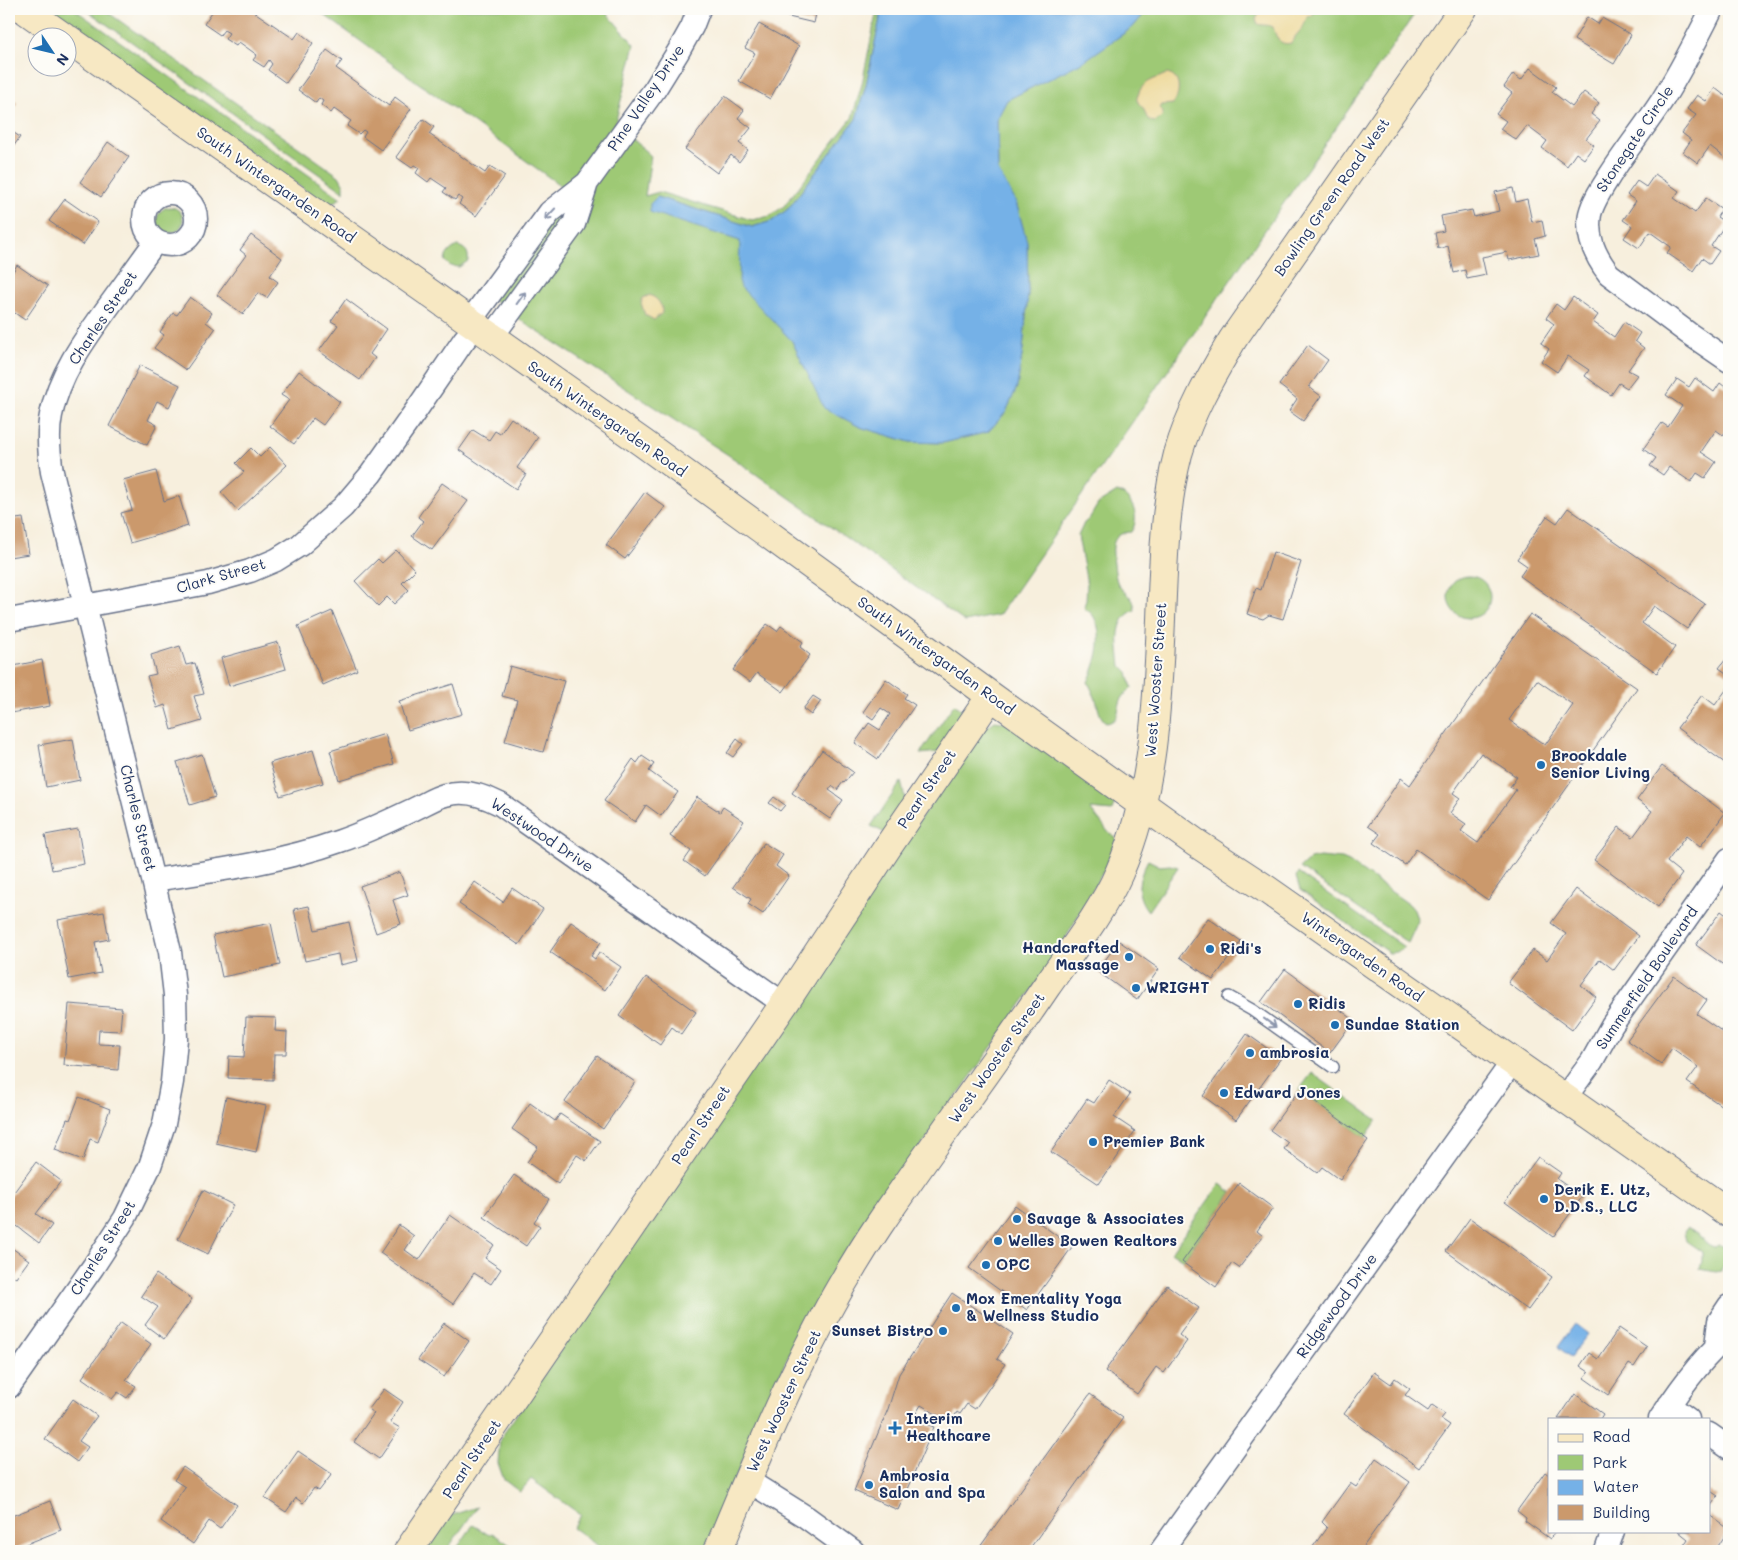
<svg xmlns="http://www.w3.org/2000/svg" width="1738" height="1560" viewBox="0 0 1738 1560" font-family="Mali,sans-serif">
<rect width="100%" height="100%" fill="#fdfcf7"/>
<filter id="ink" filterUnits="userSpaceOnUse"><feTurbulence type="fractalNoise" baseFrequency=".02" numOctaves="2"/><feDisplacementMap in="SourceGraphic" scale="10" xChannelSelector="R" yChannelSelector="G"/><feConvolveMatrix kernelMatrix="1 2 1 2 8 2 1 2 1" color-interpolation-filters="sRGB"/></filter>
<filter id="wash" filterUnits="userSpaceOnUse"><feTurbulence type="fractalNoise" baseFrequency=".0096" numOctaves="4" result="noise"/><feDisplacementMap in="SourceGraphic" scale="20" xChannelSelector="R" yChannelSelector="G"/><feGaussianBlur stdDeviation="1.12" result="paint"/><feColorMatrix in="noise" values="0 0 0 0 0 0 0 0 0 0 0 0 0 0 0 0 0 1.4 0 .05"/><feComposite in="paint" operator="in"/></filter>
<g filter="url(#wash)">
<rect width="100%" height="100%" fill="#f7efdd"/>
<path fill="#9ec975" stroke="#5c7c6a" d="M42 9H74L341 198 328 206Z
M85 9H103L339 176 344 185V192Z
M316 9H603L635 45 615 124 651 156 645 196 659 192 752 220 770 216 784 206 852 118 862 84 877 9H882L866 85 856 119 788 209 772 221 752 227 657 197 740 241V285L792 341 825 408 860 427 910 442 943 443 988 432 1006 412 1017 387 1023 349 1028 293 1027 242 1016 202 998 171 997 119 1007 100 1084 61 1133 27 1148 9H1418L999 615 965 622 736 460 529 326 483 292 561 186Z
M157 220a13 13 0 1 1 26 0a13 13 0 1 1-26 0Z
M458 246C466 249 469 252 468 261L459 267 450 266 445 261C446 253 451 249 458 246Z
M1117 492C1128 495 1137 509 1135 521 1135 525 1133 529 1131 532 1110 533 1112 548 1114 564 1115 571 1115 578 1118 584 1125 596 1134 594 1135 610 1113 619 1119 646 1121 666L1128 673 1132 688C1128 691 1124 695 1121 700 1117 710 1120 720 1107 723 1098 717 1099 707 1095 697 1093 692 1090 687 1088 682 1097 663 1106 633 1092 614 1089 611 1086 611 1084 606L1086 600 1087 584 1078 536 1084 523 1089 519 1098 504Z
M1448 597a21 21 0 1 1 42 0a21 21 0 1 1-42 0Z
M954 704 967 713 939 752 920 754Z
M995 721 1015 724 1114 796 1115 802 1112 811 1090 809 1109 833 1117 839 1106 866 1055 957 842 1259 798 1334 761 1416 705 1551H605L573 1528 581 1515 531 1479 520 1492 504 1480 498 1463 500 1439 980 731Z
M901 782 906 802 885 833 871 826Z
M1320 857 1342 859 1349 862 1410 905 1414 910 1418 921 1408 943 1300 868 1310 859Z
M1148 860 1160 866 1170 865 1178 867 1148 911C1134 894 1138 878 1148 860Z
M1298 873 1404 947 1397 952 1389 953 1300 890 1296 877Z
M1312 1073 1377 1120 1365 1138 1299 1090Z
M1220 1184 1232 1192 1183 1260 1171 1252Z
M1687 1228 1698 1234 1709 1246 1714 1248 1718 1245 1723 1246C1728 1256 1725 1262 1721 1271L1716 1272 1700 1269 1702 1261V1252L1686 1241 1684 1232Z
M477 1507 446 1551H422L446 1517Z
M473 1525 489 1535 492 1533 519 1551H455Z"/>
<path fill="#eeda9e" stroke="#84847e" d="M1259 9H1316L1312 16 1307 17C1303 31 1297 32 1291 43 1279 46 1276 37 1273 27 1267 24 1263 26 1258 24L1256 19 1259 14Z
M1166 74C1181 75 1181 94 1173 104L1162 105 1160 108 1163 112 1162 117 1155 122C1145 121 1147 115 1143 108 1142 106 1139 105 1138 102 1136 99 1137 98 1138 95 1142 81 1154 80 1166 74Z
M650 295C658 299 662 304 662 313L654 320 645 315 641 303 643 298Z"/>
<path fill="#75b1e7" stroke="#4870a2" d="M882 9H1148L1133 27 1084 61 1007 100 997 119 998 171 1016 202 1027 242 1028 293 1023 349 1017 387 1006 412 988 432 943 443 910 442 860 427 824 408 792 341 739 285 740 241 650 212V204L657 197 752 227 772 221 788 209 856 119 866 85Z
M1575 1324 1588 1334 1570 1357 1558 1347Z"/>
<g id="blocks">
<path fill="#cb996c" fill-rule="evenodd" d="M214 9H250L294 39 299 32 313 43 286 83 268 70 272 64 269 60 264 67 253 60 257 55 239 42 236 46 225 39 229 33 224 30 220 35 204 24Z
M777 9H817L814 23 776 14Z
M1587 17 1598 24 1602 18 1631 35 1614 64 1574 40Z
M759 24 799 46 770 99 739 81 755 53 745 48Z
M327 50 342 61 336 68 389 106 395 97 411 109 381 150 363 137 366 132 363 130 359 134 347 126 351 121 334 109 331 113 321 105 323 101 319 98 316 103 298 90Z
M1530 68 1556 87 1552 92 1572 107 1584 92 1599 103 1591 114 1600 121 1586 139 1594 145 1584 159 1576 153 1567 166 1542 148 1547 141 1527 126 1516 140 1500 129 1506 121 1496 114 1512 93 1504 87 1513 74 1521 80Z
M1715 88 1729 99V161L1710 146 1698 163 1683 152 1691 140 1682 133 1696 115 1687 109 1697 95 1706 101Z
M725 96 744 110 738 118 751 128 739 143 748 150 739 162 731 155 717 173 685 149Z
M9 97 17 103 9 114Z
M423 119 434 127 429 134 485 173 490 166 505 176 476 216 459 204 462 199 458 196 455 200 443 192 446 188 431 178 428 182 416 173 419 168 414 165 412 168 396 157Z
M14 133 20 137 13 147 9 144V140Z
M108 142 129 157 101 197 80 182Z
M1655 174 1679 191 1674 198 1695 213 1706 198 1722 209 1717 217 1726 223 1711 246 1719 251 1710 264 1702 258 1693 271 1667 253 1671 247 1650 232 1639 248 1624 238 1632 226 1623 220 1636 201 1627 195 1637 181 1646 187Z
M1513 188 1516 202 1527 199 1532 222 1542 220 1545 236 1535 239 1539 254 1509 260 1507 252 1482 257 1486 275 1467 279 1465 270 1454 273 1448 246 1438 249 1435 233 1444 231 1441 216 1472 210 1474 217 1499 211 1495 192Z
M65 199 98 222 83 245 49 221Z
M251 235 282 258 270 276 278 282 267 298 258 293 243 314 217 295 246 255 240 250Z
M17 265 48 286 25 320 9 309V278Z
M190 297 212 313 206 322 215 329 186 370 154 348 164 335 160 332 173 313 177 315Z
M1573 297 1598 315 1593 322 1614 337 1624 322 1640 333 1635 341 1644 348 1628 370 1637 375 1627 388 1619 383 1611 395 1585 376 1589 370 1568 356 1557 372 1541 361 1549 349 1541 343 1554 324 1546 318 1556 304 1564 310Z
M346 299 387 329 370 354 375 358 360 380 319 351 338 325 331 321Z
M1308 345 1328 360 1309 387 1321 396 1303 421 1289 411 1297 399 1279 385Z
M140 365 180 385 169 407 157 401 148 420 157 425 147 445 109 426Z
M299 371 340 402 323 425 313 418 294 444 270 426 289 400 281 395Z
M1695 378 1714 392 1720 383 1729 390 1728 402 1729 403V427L1723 435 1716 430 1701 452 1716 462 1705 478 1697 473 1691 482 1669 467 1663 475 1650 466 1656 458 1643 449 1662 423 1668 427 1682 406 1666 395 1677 379 1689 387Z
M511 418 538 437 517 468 526 474 516 489 459 450 473 430 489 440 495 431 500 434Z
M270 447 287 465 238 511 221 492 244 472 236 463 251 448 260 457Z
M156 471 164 501 179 496 188 526 130 543 121 513 132 510 123 480Z
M442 483 468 501 432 550 412 536 423 521 418 517Z
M645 492 665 507 625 559 606 545Z
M1568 508 1705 604 1687 629 1654 606 1642 623 1675 647 1657 673 1520 576 1527 566 1517 559 1547 516 1557 523Z
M23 518 29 554 9 557V520Z
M396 550 415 570 402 583 409 590 394 604 387 597 378 606 355 581 378 559 382 563Z
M1273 552 1301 562 1283 619 1269 615 1263 619 1247 614 1256 588 1261 590Z
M332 611 357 670 323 685 298 626Z
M1530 614 1637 688 1488 900 1416 849 1405 865 1373 843 1380 834 1368 826 1401 778 1410 785ZM1537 680 1573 705 1545 745 1509 720ZM1481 753 1517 777 1510 787 1516 790 1478 843 1461 831 1466 824 1450 813 1460 798 1453 793Z
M767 624 777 631 781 626 803 642 800 647 810 655 783 692 757 673 750 682 733 670Z
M278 642 286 669 229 686 221 658Z
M180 646 186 665 195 663 204 694 194 696 202 721 172 730 165 705 157 708 147 676 156 674 151 655Z
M1729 655V675L1719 668Z
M42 660 50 706 11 713 9 701V667Z
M510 666 564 681 543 752 505 741 517 700 502 696Z
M886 679 907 694 904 698 915 705 878 759 855 743 869 723 880 730 890 714 881 708 873 719 863 712Z
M453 684 462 714 408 730 399 701Z
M1729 686V766L1677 728 1702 695 1715 705Z
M813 696 821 701 811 715 803 709Z
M385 734 394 764 339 780 330 751Z
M73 739 80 780 46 787 39 745Z
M737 739 743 744 733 757 727 753Z
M313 750 323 783 280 796 270 763Z
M822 750 853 772 844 783 843 782 837 790 832 786 829 790 843 800 830 819 792 793Z
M202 754 215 797 190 805 177 762Z
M642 756 654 764 649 771 678 792 661 816 646 805 635 822 604 801 633 759 637 763Z
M1662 766 1725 813 1700 847 1686 836 1667 862 1682 874 1658 907 1594 860 1619 827 1633 837 1652 811 1637 800Z
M697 797 720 812 723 807 744 821 705 876 684 861 691 851 670 836Z
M774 797 785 805 780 811 769 803Z
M78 829 84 864 52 870 45 835Z
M764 843 783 855 776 866 789 876 763 914 748 904 751 899 733 887Z
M400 872 408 895 393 900 401 924 376 933 360 886Z
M475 882 503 902 512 888 543 909 519 945 459 904Z
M1576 889 1639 936 1614 970 1600 959 1581 985 1596 997 1572 1030 1508 983 1533 950 1547 960 1566 934 1551 923Z
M309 906 315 930 349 922 358 961 340 965 338 954 305 961 294 909Z
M1721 911 1729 917V969L1696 945Z
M104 912 109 939 95 942 101 973 69 979 58 920Z
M1208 918 1241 941 1213 980 1180 957Z
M571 922 601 942 591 956 595 959 599 952 621 967 605 990 550 952Z
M271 923 280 965 222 977 213 935Z
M1119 941 1159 969 1137 1000 1097 971Z
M1285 969 1354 1020 1330 1053 1261 1002Z
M1674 976 1707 1000 1697 1014 1723 1032 1729 1024V1095L1722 1106 1687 1082 1698 1067 1672 1048 1661 1064 1627 1040Z
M646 977 696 1012 681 1034 672 1027 660 1045 619 1016Z
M69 1004 122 1008 120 1031 99 1030 98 1044 120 1045 118 1070 64 1065Z
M246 1017 276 1018 275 1031 287 1032 286 1054H274L273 1080 228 1078 229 1056 244 1057Z
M1247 1034 1281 1058 1236 1120 1203 1096Z
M597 1056 635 1082 603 1129 565 1102Z
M1109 1080 1130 1094 1114 1117 1135 1131 1099 1184 1051 1152 1087 1099 1094 1103Z
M1299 1090 1368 1140 1340 1180 1322 1167 1317 1173 1284 1149 1288 1143 1270 1130Z
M79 1097 110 1109 98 1142 90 1139 83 1160 55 1150 67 1119 70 1120Z
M226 1097 266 1106 256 1152 216 1143Z
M530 1103 555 1121 560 1114 600 1141 586 1161 577 1155 558 1184 527 1162 538 1147 512 1129Z
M1538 1157 1561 1173 1557 1179 1582 1197 1553 1237 1505 1202Z
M36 1162 61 1181 36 1214 52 1225 39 1243 9 1220V1199Z
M514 1175 549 1199 534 1222 540 1226 526 1246 484 1217Z
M1239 1183 1273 1208 1257 1231 1263 1236 1239 1268 1232 1263 1216 1287 1182 1262Z
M203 1190 233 1205 208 1254 178 1239Z
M1015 1205 1072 1247 1027 1310 969 1268Z
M450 1215 494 1245 485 1258 501 1269 491 1284 474 1273 453 1304 380 1253 399 1225 414 1236 405 1250 419 1260Z
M1470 1218 1552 1277 1528 1310 1446 1251Z
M9 1246 29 1260 16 1278 9 1273Z
M156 1274 192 1299 164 1339 145 1325 158 1307 141 1296Z
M1167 1285 1199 1308 1179 1335 1187 1341 1164 1373 1156 1367 1137 1394 1105 1371Z
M952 1293 1013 1334 997 1359 1005 1364 975 1409 967 1404 960 1414 957 1412 951 1423 921 1405 912 1420 934 1427 898 1510 854 1491 888 1409 899 1374Z
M121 1323 151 1344 126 1380 136 1386 127 1398 118 1392 112 1399 82 1378Z
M444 1323 469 1341 444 1377 418 1360Z
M1619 1328 1647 1347 1634 1367 1629 1364 1608 1395 1584 1378 1589 1372 1580 1366 1589 1353 1598 1359Z
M1374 1372 1391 1384 1395 1378 1410 1389 1405 1395 1428 1411 1432 1405 1445 1414 1441 1419 1450 1425 1419 1468 1344 1414Z
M384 1389 403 1402 390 1422 400 1428 379 1459 354 1442 374 1413 369 1409Z
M1090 1394 1123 1418 1028 1551H977Z
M1575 1394 1603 1414 1600 1419H1558Z
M73 1399 97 1416 79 1441 88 1447 77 1462 45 1439Z
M298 1451 332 1474 319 1491 314 1488 303 1503 296 1498 286 1512 265 1498Z
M1376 1458 1410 1482 1360 1551H1310L1327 1527 1322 1522 1350 1483 1356 1487Z
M183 1467 237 1505 220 1529 209 1521 193 1544 161 1521 185 1487 174 1480Z
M1545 1472 1549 1475V1531H1555L1550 1539 1525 1521 1526 1518 1517 1511Z
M1709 1490 1718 1496 1709 1508Z
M50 1501 61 1530 9 1551V1517Z
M1709 1515 1729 1529 1715 1551H1706L1702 1548 1700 1551H1680L1688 1539 1678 1531H1709Z"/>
</g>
</g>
<g filter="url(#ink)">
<use href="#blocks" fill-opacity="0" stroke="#68728a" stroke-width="1"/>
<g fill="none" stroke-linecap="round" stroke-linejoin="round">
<g stroke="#68728a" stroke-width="14">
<path id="lane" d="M1229 997 1252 1010 1333 1067"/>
</g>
<g stroke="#68728a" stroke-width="25">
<path id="street" d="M1712 9C1697 39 1681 70 1663 99 1645 127 1624 152 1607 180 1600 191 1593 202 1590 214 1586 237 1595 256 1609 274L1688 333 1729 361
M144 219a26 26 0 1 1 52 0a26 26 0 1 1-52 0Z
M470 321 550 212 587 183 655 89 678 52 692 27 699 9
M492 337 574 224 587 183
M9 620 208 583 250 571 276 560 300 545 343 507 371 474 417 409 464 340 476 326
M153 880C215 871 281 862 340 841 364 833 387 822 410 811 422 806 433 798 445 795 464 789 483 795 500 804L784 1004
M1565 1098 1592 1061 1612 1025 1729 859
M1716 1346 1719 1321 1729 1306
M9 1387 93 1267 125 1218 150 1166 164 1124 172 1082 176 1039 175 995 170 952 153 880 52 472C49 453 47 434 51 415 59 375 83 342 106 310 123 287 139 264 156 241
M1669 1405 1688 1419
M1660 1419C1677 1393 1705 1354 1729 1336
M1709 1434 1729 1448
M747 1480 806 1517 853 1551
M1161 1551 1513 1061
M1606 1551 1613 1531"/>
</g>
<g stroke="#68728a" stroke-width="30">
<path id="secondary" d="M24 9 65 38
M68 39 643 443 991 696 1196 843 1266 889 1729 1213
M408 1551 784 1004 887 848 991 696
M718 1551C764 1439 811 1326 879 1225 933 1145 992 1067 1046 987 1071 951 1101 914 1119 873 1157 786 1158 689 1162 595 1164 548 1166 500 1178 454 1190 412 1211 376 1233 339L1463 9"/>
</g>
<use href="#lane" stroke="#fff" stroke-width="11"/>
<use href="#street" stroke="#fff" stroke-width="22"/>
<use href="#secondary" stroke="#f7e8c3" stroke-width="28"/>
</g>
<defs><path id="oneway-shaft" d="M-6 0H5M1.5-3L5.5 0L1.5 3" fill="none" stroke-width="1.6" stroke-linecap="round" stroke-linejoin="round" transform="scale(1.25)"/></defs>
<g stroke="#8d97ae">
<use href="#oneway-shaft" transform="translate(550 214) rotate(133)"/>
<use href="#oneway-shaft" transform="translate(521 298) rotate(-54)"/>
<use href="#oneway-shaft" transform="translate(1270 1023) rotate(36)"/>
</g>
</g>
<g fill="#1f6fb2" stroke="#fdfcf7" stroke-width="2">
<circle cx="1541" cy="765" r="5"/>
<circle cx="1210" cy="949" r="5"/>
<circle cx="1129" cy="957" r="5"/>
<circle cx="1136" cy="988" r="5"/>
<circle cx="1298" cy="1004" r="5"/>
<circle cx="1335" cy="1025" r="5"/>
<circle cx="1250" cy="1053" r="5"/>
<circle cx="1224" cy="1093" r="5"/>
<circle cx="1093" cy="1142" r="5"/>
<circle cx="1544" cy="1199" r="5"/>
<circle cx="1017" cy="1219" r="5"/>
<circle cx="998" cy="1241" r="5"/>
<circle cx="986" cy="1265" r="5"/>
<circle cx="956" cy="1308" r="5"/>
<circle cx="943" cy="1331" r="5"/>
<path d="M892.5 1420.5h5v5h5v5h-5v5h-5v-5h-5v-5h5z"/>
<circle cx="869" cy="1485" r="5"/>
</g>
<g text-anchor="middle" stroke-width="4" stroke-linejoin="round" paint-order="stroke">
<g font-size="15" fill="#1b2f5e" stroke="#fdfcf7">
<text transform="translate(646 98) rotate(-56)" y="5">Pine Valley Drive</text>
<text transform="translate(1635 139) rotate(-56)" y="5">Stonegate Circle</text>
<text transform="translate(276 185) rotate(35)" y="5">South Wintergarden Road</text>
<text transform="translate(1332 197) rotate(-55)" y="5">Bowling Green Road West</text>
<text transform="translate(103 318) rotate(-56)" y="5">Charles Street</text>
<text transform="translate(607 419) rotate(35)" y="5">South Wintergarden Road</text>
<text transform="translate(221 576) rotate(-16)" y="5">Clark Street</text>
<text transform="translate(936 656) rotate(36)" y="5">South Wintergarden Road</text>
<text transform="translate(1156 680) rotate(-86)" y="5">West Wooster Street</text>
<text transform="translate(927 789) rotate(-56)" y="5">Pearl Street</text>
<text transform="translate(138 818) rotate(76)" y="5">Charles Street</text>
<text transform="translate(542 835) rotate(34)" y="5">Westwood Drive</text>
<text transform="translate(1362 957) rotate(35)" y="5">Wintergarden Road</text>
<text transform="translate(1647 978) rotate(-56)" y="5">Summerfield Boulevard</text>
<text transform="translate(997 1058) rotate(-55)" y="5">West Wooster Street</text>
<text transform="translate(701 1125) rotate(-56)" y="5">Pearl Street</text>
<text transform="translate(103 1248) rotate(-58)" y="5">Charles Street</text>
<text transform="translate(1337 1306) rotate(-54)" y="5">Ridgewood Drive</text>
<text transform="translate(784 1401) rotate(-65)" y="5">West Wooster Street</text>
<text transform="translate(472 1459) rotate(-56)" y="5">Pearl Street</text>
</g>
<g font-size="15" font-weight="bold" fill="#1b2f5e" stroke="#fdfcf7" text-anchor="start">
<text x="1551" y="761">Brookdale<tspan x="1551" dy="17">Senior Living</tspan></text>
<text x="1119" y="953" text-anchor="end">Handcrafted<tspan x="1119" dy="17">Massage</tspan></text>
<text x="1220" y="954">Ridi's</text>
<text x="1146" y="993">WRIGHT</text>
<text x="1308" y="1009">Ridis</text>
<text x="1345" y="1030">Sundae Station</text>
<text x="1260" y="1058">ambrosia</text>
<text x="1234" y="1098">Edward Jones</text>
<text x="1103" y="1147">Premier Bank</text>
<text x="1554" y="1195">Derik E. Utz,<tspan x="1554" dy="17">D.D.S., LLC</tspan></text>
<text x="1027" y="1224">Savage &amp; Associates</text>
<text x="1008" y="1246">Welles Bowen Realtors</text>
<text x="996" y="1270">OPC</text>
<text x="966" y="1304">Mox Ementality Yoga<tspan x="966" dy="17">&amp; Wellness Studio</tspan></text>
<text x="933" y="1336" text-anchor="end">Sunset Bistro</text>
<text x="906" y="1424">Interim<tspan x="906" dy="17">Healthcare</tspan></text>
<text x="879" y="1481">Ambrosia<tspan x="879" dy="17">Salon and Spa</tspan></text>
</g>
</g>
<rect width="1738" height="1560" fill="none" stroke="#fdfcf7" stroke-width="30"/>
<rect x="1548" y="1418" width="162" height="115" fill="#fdfcf7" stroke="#a3aaba"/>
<rect x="1558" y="1434" width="25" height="8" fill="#f7e8c3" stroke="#a3aaba"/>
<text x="1593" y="1442" font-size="15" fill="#1b2f5e">Road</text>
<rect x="1558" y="1455" width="25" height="15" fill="#9ec975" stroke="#a3aaba"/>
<text x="1593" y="1468" font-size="15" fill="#1b2f5e">Park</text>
<rect x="1558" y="1480" width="25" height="15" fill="#75b1e7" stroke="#a3aaba"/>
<text x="1593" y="1492" font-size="15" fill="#1b2f5e">Water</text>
<rect x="1558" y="1505" width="25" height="15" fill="#cb996c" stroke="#a3aaba"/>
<text x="1593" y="1518" font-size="15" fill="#1b2f5e">Building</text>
<g transform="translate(52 52) rotate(125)"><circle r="24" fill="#fdfcf7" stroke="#a3aaba"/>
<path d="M0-4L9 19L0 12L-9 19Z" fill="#1f6fb2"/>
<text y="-8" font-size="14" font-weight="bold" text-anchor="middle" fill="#1b2f5e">N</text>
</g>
</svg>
